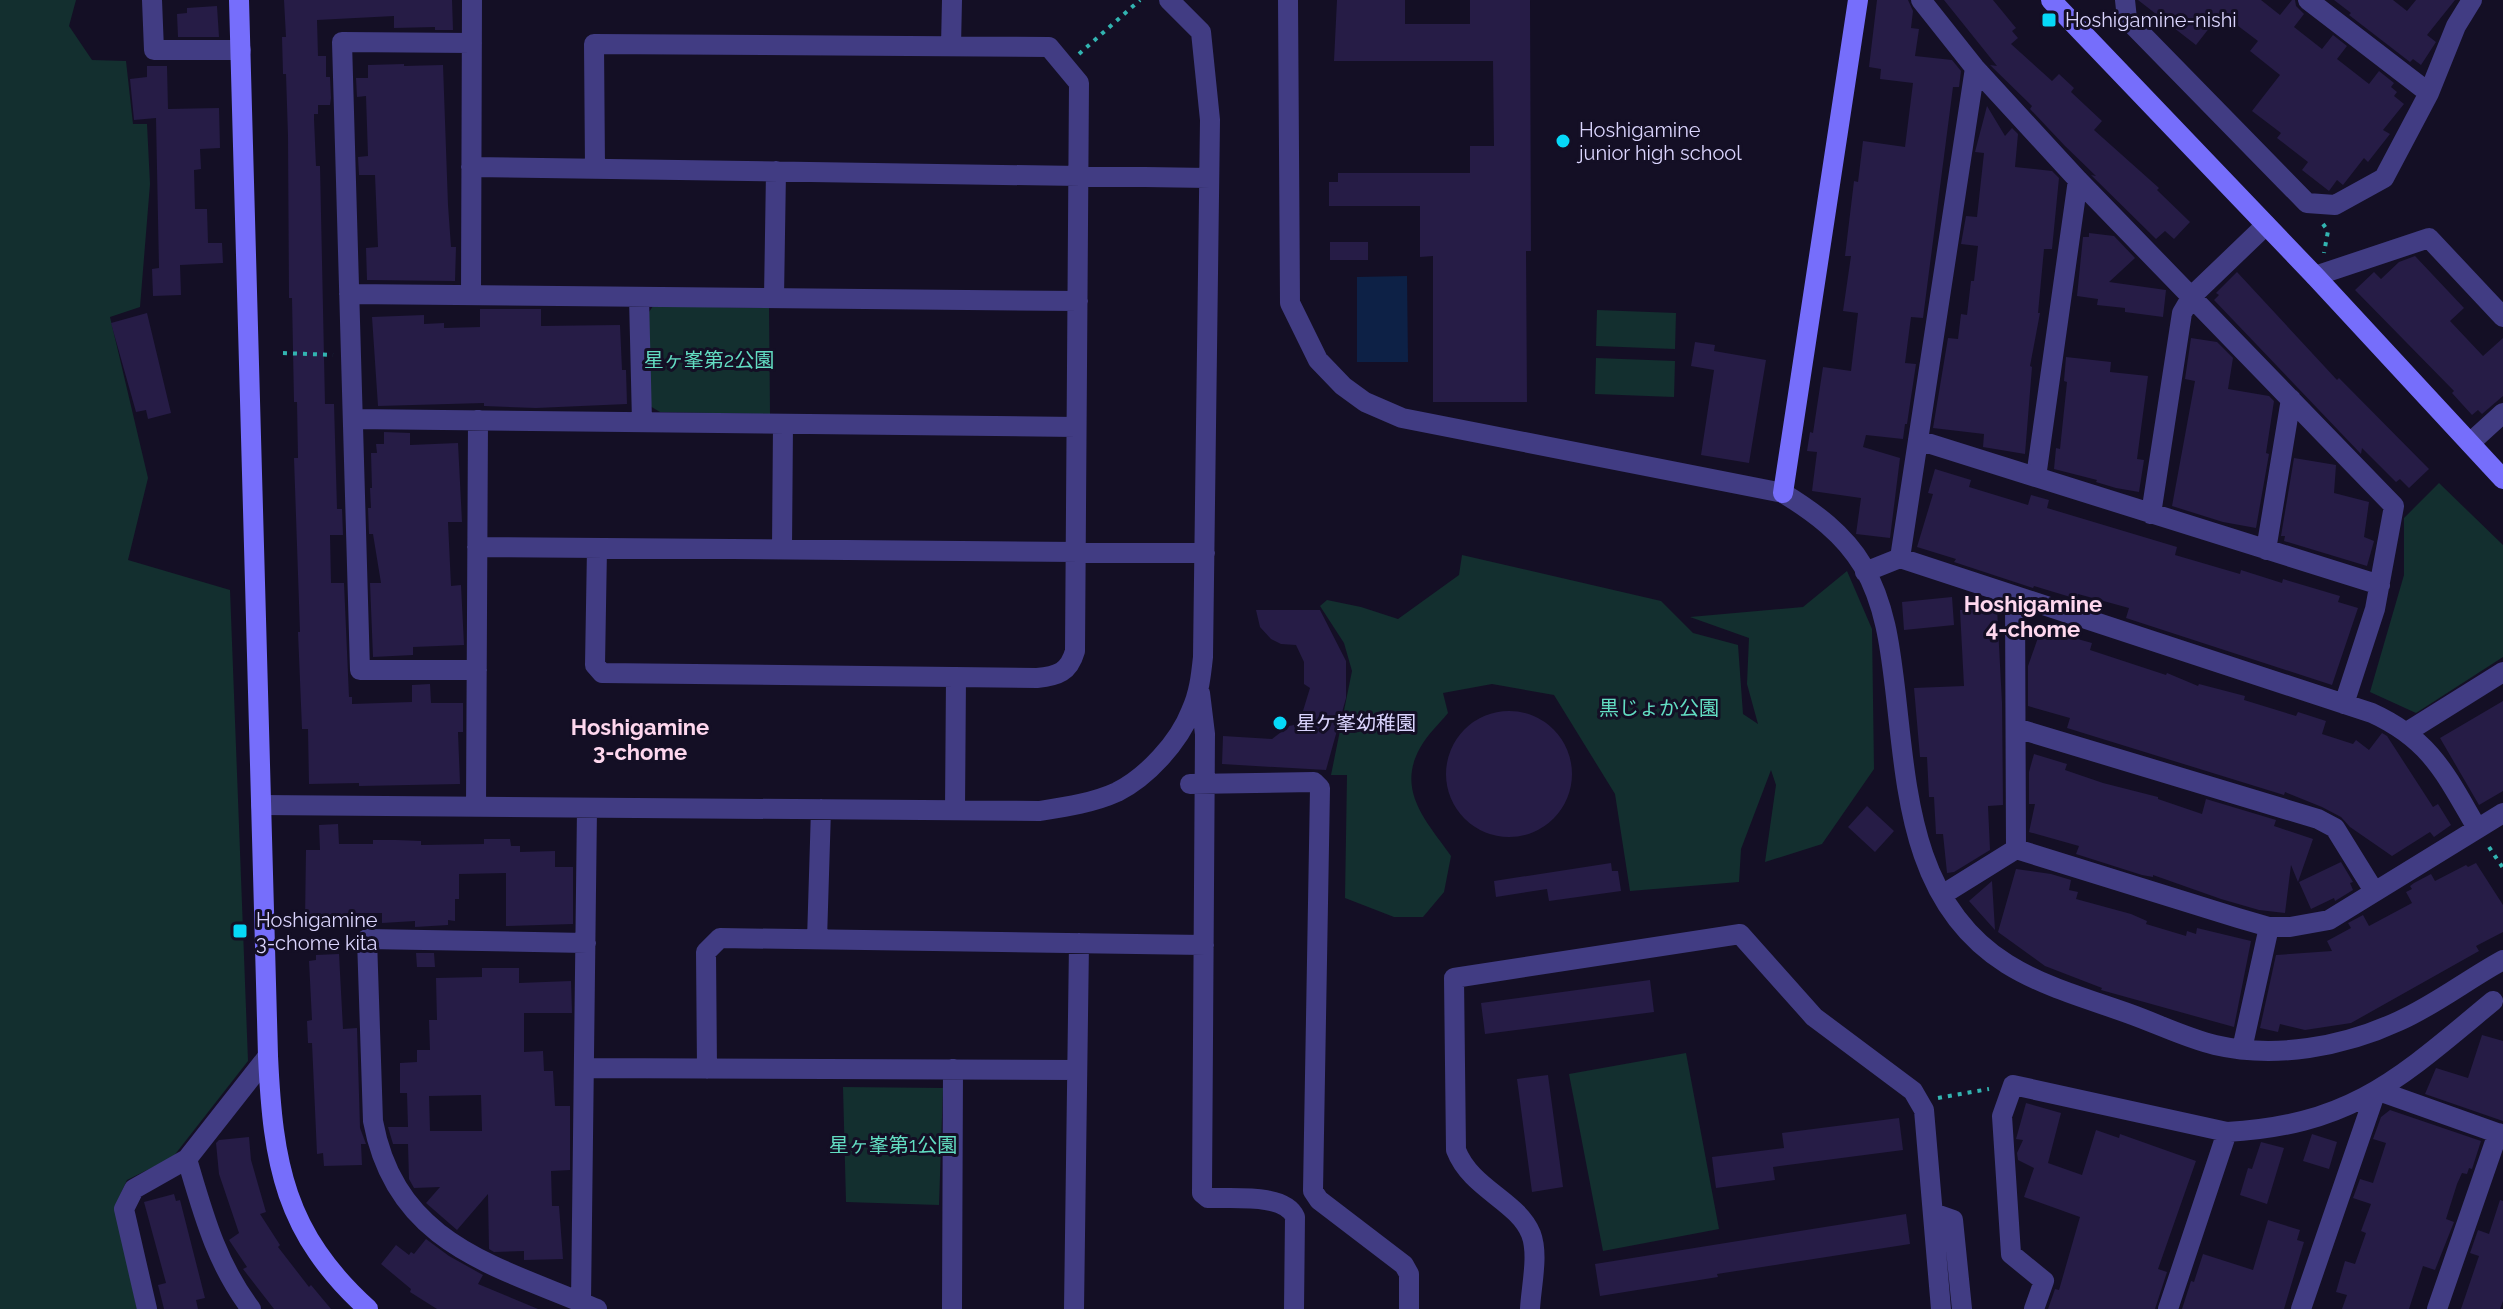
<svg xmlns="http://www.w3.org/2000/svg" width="2503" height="1309" viewBox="0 0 2503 1309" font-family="Raleway,'Noto Sans JP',sans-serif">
<rect width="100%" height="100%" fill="#140f25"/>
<path fill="#132f2f" d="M0 0H76L69 26 92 60 126 61 133 124H147L150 184 140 307 110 317 148 478 128 560 230 590 248 1061 173 1157 127 1180 115 1206 137 1309H0Z
M653 306 769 308 770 414 660 412 650 406 647 315Z
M1597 310 1676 313 1675 349 1596 346Z
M1596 358 1675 361 1674 397 1595 394Z
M2439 483 2503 545V657L2416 713 2370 692 2404 575V518Z
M1462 555 1661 601 1693 633 1738 645 1743 714 1758 724 1747 684 1749 638 1690 617 1803 607 1847 571 1872 629 1874 769 1822 844 1765 862 1776 785 1771 770 1741 849 1739 882 1630 891 1615 794 1554 695 1492 684 1443 693 1448 713C1439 724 1427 735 1420 748 1396 791 1427 822 1451 856L1444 892 1423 917H1394L1345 898 1347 775H1331L1352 671 1344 643 1320 606 1327 600 1361 607 1398 619 1459 575Z
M1686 1053 1719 1229 1603 1251 1569 1074Z
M843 1087 943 1088 939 1205 846 1202Z"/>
<path fill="#0d2146" d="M1407 276 1408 362H1357V277Z"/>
<path fill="#261c46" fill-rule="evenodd" d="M284 0H452L453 30H435V27L394 28V16L317 20 318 56H326V77H330L331 98 330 105H318V114H314V119L316 166H320L325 404H334L337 509H342L343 535H330L331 583H344L349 697H352V704L412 702V685L430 684 431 703H463V732H458L460 784 359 786V783L309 784 308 729H302L298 632H300L294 458H298L297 402H294L292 298H289L288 136 286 74H283L282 37H286Z
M1337 0H1405V24H1470V0H1530L1531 251H1526L1527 402H1433V256L1420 257V206H1329V182H1338V173H1470V146H1494L1493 61H1334Z
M1877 0H1908L1913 11 1911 28 1919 29 1915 56 1952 60 1961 71 1959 87H1953L1923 318 1911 317 1905 363 1916 364 1907 424H1905L1903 439 1866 435 1863 447 1900 458 1890 538 1856 534 1861 498 1812 491 1817 452 1807 451 1810 432 1813 433 1823 367 1851 371 1858 313 1843 311 1851 256H1845L1854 181 1858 182 1863 141 1905 147 1913 83 1880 79 1881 69 1869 67Z
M1944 0H1993L2016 28 2012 31 2018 38 2011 44 2052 81 2059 74 2074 88 2071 92 2102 121 2094 130 2159 188 2157 190 2190 222 2174 239 2165 231 2156 239 2091 175 2096 176 2065 146 2030 109 2032 106 1990 65 1997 66Z
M2138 0H2261L2280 15 2292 0H2295L2296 6 2304 14 2294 27 2322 49 2333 35 2347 46 2337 59 2369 84 2379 71 2394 83 2391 87 2397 92 2394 96 2404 104 2383 130 2390 134 2368 162 2364 158 2343 185 2337 180 2329 191 2302 170 2308 162 2277 138 2281 133 2252 111 2280 75 2250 51 2258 41 2221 13 2196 45Z
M2334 0H2393L2407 11 2416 0H2455L2427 35 2436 42 2421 65 2413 59 2410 62 2349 15 2351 13Z
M217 6 219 37H178L177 14 187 13V8Z
M404 64V66L443 65 448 205 451 247H456L455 281 367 280 366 248 378 247 375 175H359L358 157 368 156 366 96 357 97 356 78H368V65Z
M147 66H167L168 109 219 108 220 148 200 149 201 169 194 170 195 209H207L208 243H222L223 263 180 265 181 295 153 296 152 269 159 268 156 118 134 120 130 79 147 77Z
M1987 106 2005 136 2012 128 2018 134 2015 167 2052 171 2059 178 2052 249H2044L2038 313H2040L2030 366 2032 367 2025 454 1983 447 1984 434 1933 428 1948 338 1958 339 1961 314 1967 315 1971 281H1974L1978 246 1961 244 1966 216 1977 217 1984 153 1975 152Z
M2089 233 2114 236 2135 258 2109 282 2166 290 2163 317 2125 312V308L2097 305 2098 299 2077 296 2083 237H2089Z
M1330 242H1368V260H1330Z
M2415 256 2464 308 2450 321 2483 356 2503 338V396L2482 414 2478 410 2472 415 2452 393 2454 391 2355 290 2374 272 2381 279 2399 262Z
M2237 272 2337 380 2339 378 2429 469 2409 488 2400 479 2396 482 2362 448 2361 454 2214 300 2219 295 2216 293Z
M480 309H541V326L620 325 622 370H626L627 404 536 408 484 406V403L378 406 372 317 424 315V324L444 323V328L480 327Z
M147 313 171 413 148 419 146 410 136 412 111 323Z
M2191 338 2217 342 2233 358 2228 389 2269 396 2274 401 2266 453 2269 454 2256 528 2223 522 2172 506 2195 381 2185 379Z
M1695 342 1715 345 1714 351 1766 360 1749 463 1701 455 1714 370 1691 366Z
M2066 357 2111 362 2110 372 2148 376 2137 459 2144 460 2139 492 2116 488 2096 482 2097 480 2054 469 2056 448 2060 449 2067 382 2064 381Z
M384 432 410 433V445L458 443 462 522H448L451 586 461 585 464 645 413 647V655L373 657 370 583H381L373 534H369L368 508H371L370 488H372L371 453H377L376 444H384Z
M2294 458 2336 465 2334 493 2369 502 2364 537 2374 541 2367 566 2284 541 2285 536H2281Z
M1935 469 1971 480 1969 487 2028 505 2031 495 2049 500 2047 508 2177 547 2175 555 2240 574 2241 570 2282 583 2283 579 2340 596 2338 602 2358 608 2332 685 2126 618 2129 608 2078 594 2077 599 2034 586 2033 588 1954 562 1956 559 1917 547 1933 494 1928 493Z
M1952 597 1954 625 1904 630 1902 602Z
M1997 608 2002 703 2003 805 1988 806 1990 850 1954 872 1947 873 1943 834H1936L1934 797H1929L1927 757H1920L1914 688 1964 686 1960 610Z
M1256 610H1320L1346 661V698L1326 770 1222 764 1223 736 1272 739 1289 726 1299 724 1310 688 1304 684V662L1296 645 1281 644 1271 639 1260 627Z
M2040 632 2062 640 2063 635 2092 643 2090 650 2166 675 2167 673 2198 686 2199 684 2245 696 2244 700 2296 716 2298 712 2326 721 2322 734 2353 744 2356 740 2369 750 2382 733 2387 736 2433 807 2438 804 2451 825 2434 837 2430 832 2392 856 2350 827 2341 817 2322 807 2285 792 2284 795 2067 728 2070 718 2028 706V666Z
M2503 701V791L2479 805 2440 738Z
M1446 774a63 63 0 1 1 126 0a63 63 0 1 1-126 0Z
M2034 754 2067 764 2065 770 2103 783 2158 797V799L2202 814 2206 799 2276 820 2274 826 2313 839 2298 882 2291 865 2285 913 2259 910 2221 899 2153 875V877L2142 875 2076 854 2079 846 2029 832 2035 804H2029V772Z
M1867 806 1894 831 1875 852 1848 827Z
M338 824 339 844H373V840H396L421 841V845L484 844V839H510L511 846H520V852L555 851V867H573V924L506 926V873L459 874V899H455V921L448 920V925L415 927V921L382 923V913H345V918H338V921H305L306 850H320L319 825Z
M2341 862 2353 882 2350 883 2353 890 2335 901 2334 898 2311 909 2299 882Z
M1611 863 1612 871H1618L1621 891 1549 901 1547 889 1496 897 1494 881Z
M2476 863 2503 905V932L2476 946 2479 951 2351 1023 2305 1030 2280 1024 2278 1032 2260 1028 2276 955 2332 951 2327 941 2351 928 2348 923 2363 915 2369 926 2412 903 2406 892 2412 889 2410 886 2414 883 2431 874 2435 881 2466 865 2468 867Z
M2016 869 2051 874 2071 880 2069 890 2078 892 2076 899 2131 914 2147 921 2146 924 2186 936 2187 931 2196 934 2197 928 2251 941 2234 1027 2101 990 2102 988 2045 966 1998 932Z
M1992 881 1995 930 1969 901Z
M416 953H434L435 967H417Z
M339 954 343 1029 357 1028 360 1128 366 1144H361L362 1165 324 1166 323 1153 317 1154 312 1043H308L307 1021 312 1020 309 961 316 960V955Z
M482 968H519V983L571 981 572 1013H524V1052L543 1051 544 1071H553L555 1106H570V1170L551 1171 552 1206H559L563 1259 524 1260V1251L494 1252 489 1249 488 1194 457 1230 426 1203 440 1187 414 1188 409 1179 408 1144H393L388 1127H408L407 1093H400V1063L417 1062V1050H430L429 1020H437L436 978 482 977ZM481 1095 482 1131H430L429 1096Z
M1650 980 1654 1012 1485 1034 1481 1003Z
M2482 1035 2503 1041V1121L2425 1094 2436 1068 2468 1078Z
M1548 1075 1563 1187 1532 1192 1517 1079Z
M2026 1103 2061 1113 2048 1163 2082 1175 2096 1130 2119 1138 2120 1134 2196 1161 2158 1269 2167 1272 2155 1309H2048L2055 1289 2059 1290 2080 1217 2024 1197 2034 1168 2018 1160 2017 1153 2023 1140 2016 1139Z
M2390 1110 2481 1141 2472 1169 2469 1168 2467 1174 2462 1173 2457 1184 2446 1219 2454 1222 2435 1270 2423 1266 2409 1309H2342L2347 1295 2336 1292 2345 1261 2355 1264 2366 1233 2361 1231 2371 1204 2353 1198 2360 1179 2373 1183 2386 1143 2373 1139 2381 1117Z
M1899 1118 1903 1150 1773 1167 1775 1180 1716 1188 1712 1157 1784 1148 1782 1133Z
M2312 1134 2337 1142 2329 1169 2303 1161Z
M249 1137 251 1160 266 1212 260 1214 280 1245 278 1247 309 1287 311 1285 331 1309H274L243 1269 247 1267 229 1240 239 1233 219 1174 216 1143 219 1140Z
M2261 1142 2284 1148 2267 1204 2240 1195 2248 1168 2252 1169Z
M174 1194 176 1201 180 1200 205 1298 196 1300 198 1309H164L158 1285 166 1283 144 1202Z
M2500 1200 2503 1201V1301L2500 1309H2461L2479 1256 2470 1253 2478 1230 2489 1234Z
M1906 1214 1910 1244 1717 1274 1718 1277 1600 1296 1595 1264Z
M2268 1220 2300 1230 2297 1240 2304 1242 2284 1309H2182L2191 1281 2194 1282 2203 1254 2253 1270Z
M426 1239 449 1256 483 1275 478 1284 538 1309H437L410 1292 411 1289 381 1264 396 1245 409 1255 411 1252 414 1254Z"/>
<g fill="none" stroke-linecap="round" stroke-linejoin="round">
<path stroke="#32b4b1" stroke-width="4" stroke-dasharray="4 6" stroke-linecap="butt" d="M1079 54 1140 0
M2323 224 2328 231 2324 253
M283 353 333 355
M2489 847 2503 868
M1938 1098 1989 1089"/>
<path stroke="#413c83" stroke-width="20" d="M152 0 154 50H241
M1288 0 1290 303 1318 360 1343 386 1365 402 1402 418 1783 493C1814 512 1844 534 1863 566 1885 604 1890 646 1895 688 1907 789 1910 903 2007 964 2044 987 2088 999 2130 1014 2158 1024 2186 1038 2215 1045 2275 1059 2343 1047 2399 1021 2435 1005 2468 979 2503 960
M1921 0 1975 68 2078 180 2394 506 2375 609 2344 704
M2125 0 2127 19 2307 203 2335 205 2384 178 2429 93 2456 26 2472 0
M2308 0 2429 93
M472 43 342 42 360 670H477
M951 46 952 0
M471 167 1209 178
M595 168 594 44 1049 47 1079 83 1075 651C1069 672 1058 676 1037 678L602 673 595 665 597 548
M2315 276 2429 238 2503 317
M349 294 1078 301
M471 295 472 0
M639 297 642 422
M774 298 776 171
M353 419 1076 427
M1918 440 2380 585
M2470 443 2503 413
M2036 477 2078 180
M2151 514 2182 313 2192 296 2266 225
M477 547 1205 553
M782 549 783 424
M2266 550 2291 399
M1900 558 1975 68
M1865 572 1900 558 2372 713C2431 740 2446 775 2477 828
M2015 596 2016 849 2238 918 2269 927H2290L2329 920 2503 813
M1200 693 1205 734 1202 1193 1208 1198C1232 1199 1285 1193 1295 1217L1294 1309
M2016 728 2318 819 2335 828 2374 891
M2407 732 2503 672
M1190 784 1314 782 1320 788 1313 1191 1319 1200 1404 1265 1409 1274V1309
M261 805 1039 811C1065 807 1093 803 1117 792 1147 777 1179 742 1191 711 1199 694 1201 676 1203 657L1210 120 1201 32 1169 0
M476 807 478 420
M955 810 956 677
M1942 895 2016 849
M817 940 821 809
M586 943 367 939 373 1121C396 1245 495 1265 597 1309
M2242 1049 2269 927
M584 1068 1077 1070
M707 1069 706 952 720 938 1204 945
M2379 1091 2503 1135
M187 1159C203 1213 216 1263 251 1309
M1933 1213 1953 1220 1962 1309
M581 1302 587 808
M147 1309 124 1209 134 1189 187 1159 268 1056
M952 1309 953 1069
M1074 1309 1079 943
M1530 1309C1531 1287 1539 1255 1531 1234 1518 1201 1471 1189 1456 1150L1454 978 1740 934 1814 1017 1913 1091 1924 1110 1941 1309
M2034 1309 2044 1281 2011 1254 2002 1116 2013 1085 2227 1132C2353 1125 2401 1077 2493 1001
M2168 1309 2227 1132
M2301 1309 2375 1094
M2437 1309 2498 1133"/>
<path stroke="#766efb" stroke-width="20" d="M239 0 268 1056C273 1163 284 1233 368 1309
M2051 0 2315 276 2503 479
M1783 493 1858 0"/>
</g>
<g fill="#06d8f8" stroke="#140f25" stroke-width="3">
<rect x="2041" y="12" width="16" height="16" rx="4"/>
<circle cx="1563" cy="141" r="8"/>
<circle cx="1280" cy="723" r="8"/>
<rect x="232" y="923" width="16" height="16" rx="4"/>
</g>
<g text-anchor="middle" stroke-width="6" stroke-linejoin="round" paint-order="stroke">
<g font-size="20" fill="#dbd5fe" stroke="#140f25" text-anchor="start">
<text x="2065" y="27">Hoshigamine-nishi</text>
<text x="1579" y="137">Hoshigamine<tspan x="1579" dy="23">junior high school</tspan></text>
<text x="1296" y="730">星ケ峯幼稚園</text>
<text x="256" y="927">Hoshigamine<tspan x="256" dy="23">3-chome kita</tspan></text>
</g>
<g font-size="20" fill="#62ddc2" stroke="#140f25">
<text x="709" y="367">星ヶ峯第2公園</text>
<text x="1659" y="715">黒じょか公園</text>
<text x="893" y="1152">星ヶ峯第1公園</text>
</g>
<g font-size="22" font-weight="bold" fill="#fed7ee" stroke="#140f25">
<text x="2033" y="612">Hoshigamine<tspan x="2033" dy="25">4-chome</tspan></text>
<text x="640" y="735">Hoshigamine<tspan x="640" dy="25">3-chome</tspan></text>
</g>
</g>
</svg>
